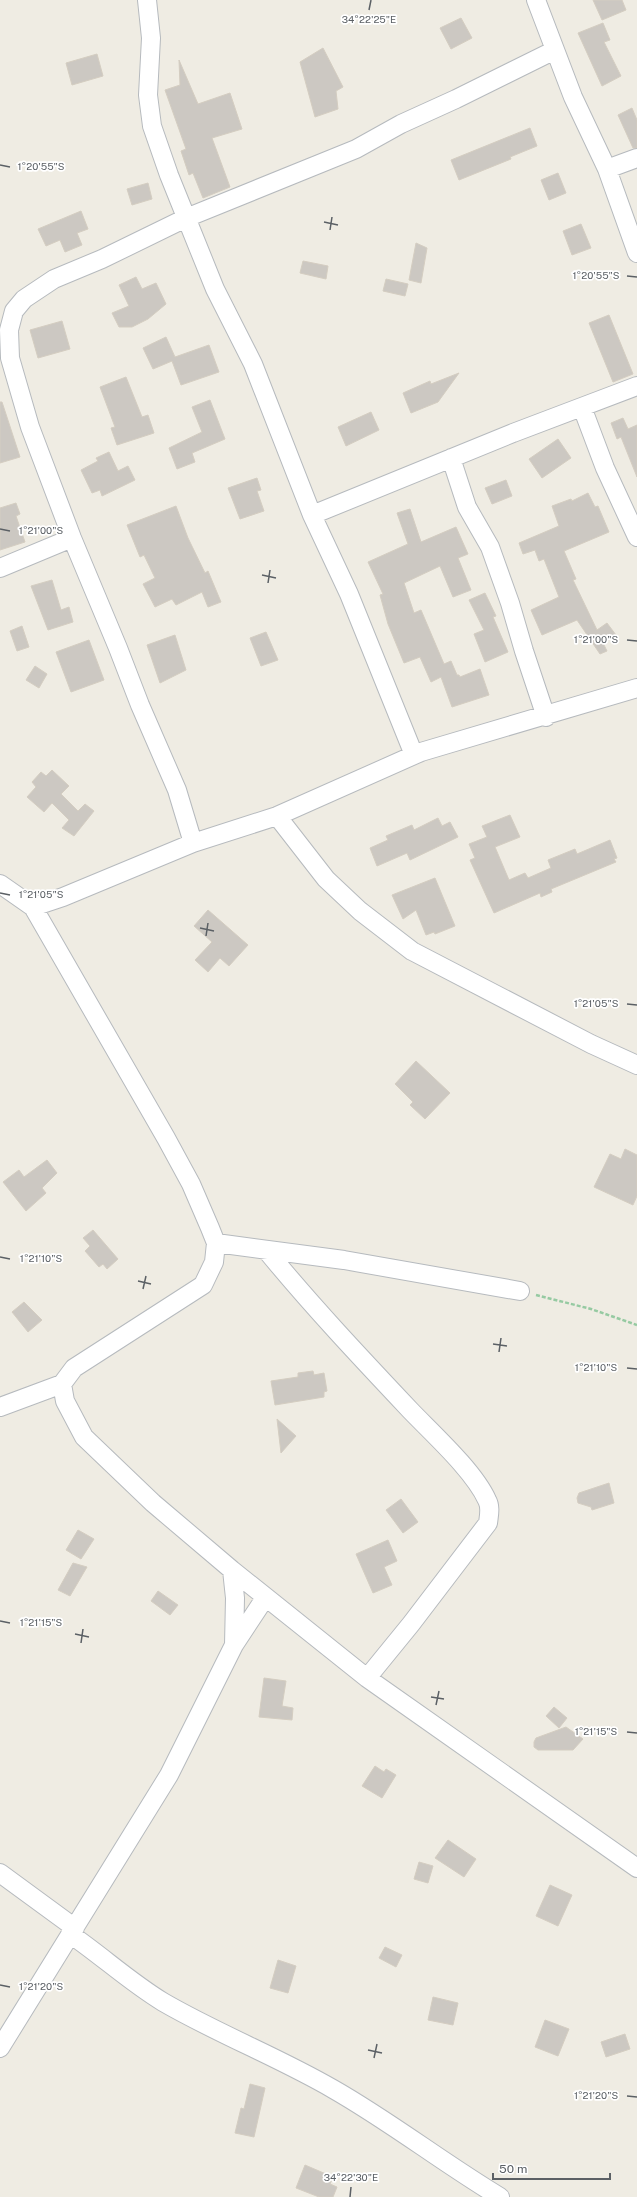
<svg xmlns="http://www.w3.org/2000/svg" width="637" height="2197" viewBox="0 0 637 2197" font-family="'Public Sans',sans-serif">
<rect width="100%" height="100%" fill="#efece3"/>
<path fill="#ccc8c2" stroke="#d4cdc1" d="M593 0H622L626 10 602 20Z
M461 18 472 38 451 49 440 28Z
M603 23 610 40 604 42 621 76 602 86 578 33Z
M323 48 343 87 336 91 338 109 315 117 300 62Z
M97 54 103 76 72 85 66 63Z
M179 60 198 104 230 93 242 129 212 138 230 187 203 198 193 173 189 175 181 151 186 149 165 90 180 85Z
M632 108 637 120V148H633L618 115Z
M530 128 537 146 510 157 511 159 459 180 451 160Z
M558 173 566 193 549 200 541 180Z
M148 183 152 199 132 205 127 189Z
M81 211 88 229 77 233 82 245 65 252 60 240 46 246 38 229Z
M581 224 591 248 572 255 563 231Z
M416 243 427 248 421 283 409 280Z
M303 261 328 266 326 279 300 273Z
M136 277 142 289 156 283 166 304 148 319 132 327H119L112 313 129 306 119 285Z
M386 279 408 284 405 296 383 291Z
M609 315 633 374 613 382 589 323Z
M62 321 70 349 38 358 30 330Z
M166 337 175 357 209 345 219 372 181 385 172 361 153 369 143 348Z
M459 373 438 402 411 413 403 393 430 381 431 384Z
M126 377 142 417 148 415 154 433 117 445 111 428 115 427 100 387Z
M210 400 225 439 192 453 195 462 177 469 169 448 202 432 192 407Z
M0 402H2L20 457 0 463Z
M371 412 379 430 346 446 338 427Z
M623 418 628 429 637 425V477L621 437 617 439 611 423Z
M558 439 571 458 542 478 529 459Z
M109 452 118 471 128 466 135 480 102 496 100 490 92 493 81 470 98 461 96 458Z
M257 478 261 490 257 491 264 511 240 519 228 488Z
M506 480 512 496 492 504 485 488Z
M588 493 595 507 598 506 609 532 564 551 576 579 573 580 597 630 607 623 616 635 603 643 607 651 600 654 577 620 542 635 531 610 559 597 544 559 539 561 535 550 523 554 519 543 559 526 552 506 571 499 572 501Z
M16 503 20 514 16 516 25 542 0 550V508Z
M176 506 188 538 205 573 208 571 221 602 208 607 202 592 176 605 172 599 155 607 143 584 155 578 144 555 140 557 127 525Z
M410 509 421 542 456 527 468 554 458 558 471 590 453 597 440 566 404 583 414 613 421 610 444 664 451 661 457 675H459L460 677 480 669 489 695 452 707 441 677 431 682 420 657 404 663 388 624 380 595 383 594 368 562 408 544 397 513Z
M52 580 61 610 69 607 73 622 48 630 31 586Z
M485 593 496 616 493 617 508 652 485 662 474 634 484 630 469 600Z
M22 626 29 647 17 651 10 631Z
M266 632 278 660 261 666 250 638Z
M175 635 186 670 160 683 147 645Z
M89 640 104 680 71 692 56 652Z
M35 666 47 674 39 688 26 680Z
M52 770 69 786 61 794 78 811 85 804 94 811 74 836 62 828 69 820 52 803 44 812 27 797 36 787 32 782 41 772 46 776Z
M510 815 520 837 495 847 509 880 525 873 528 878 551 868 548 860 575 849 577 854 610 840 617 858 614 859 616 862 551 889 552 892 541 897 540 893 494 913 470 860 475 858 469 844 487 837 482 826Z
M438 818 442 826 450 822 458 837 410 860 407 853 377 866 370 848 388 840 386 836 412 825 414 830Z
M435 878 455 926 435 934 434 932 426 935 416 910 403 919 392 895Z
M208 910 248 945 229 966 220 958 208 972 195 960 212 942 194 926Z
M416 1061 450 1093 425 1119 410 1105 413 1102 395 1084Z
M625 1149 637 1155V1196L633 1205 594 1187 610 1154 621 1159Z
M47 1160 57 1173 42 1188 46 1193 26 1211 3 1182 19 1170 24 1177Z
M93 1230 118 1259 107 1269 103 1264 99 1267 85 1251 90 1246 83 1238Z
M24 1302 42 1320 28 1332 12 1312Z
M313 1371 314 1375 324 1373 327 1391 324 1392V1397L275 1405 271 1381 298 1377V1373Z
M277 1419 296 1436 281 1453Z
M609 1483 614 1503 592 1510 591 1507 578 1503 577 1498 579 1493Z
M401 1499 418 1522 403 1533 386 1510Z
M78 1530 94 1539 81 1559 66 1550Z
M388 1540 397 1561 384 1567 392 1585 373 1593 356 1554Z
M73 1563 87 1567 70 1596 58 1590Z
M158 1591 178 1605 170 1615 151 1601Z
M264 1678 286 1681 282 1706 293 1708 292 1720 259 1717Z
M554 1707 567 1718 559 1728 546 1716Z
M566 1727 583 1739 573 1750H538L534 1747V1742L536 1738Z
M375 1766 384 1772 386 1769 396 1775 382 1798 362 1786Z
M448 1840 476 1859 464 1877 435 1858Z
M419 1862 433 1866 428 1883 414 1879Z
M550 1885 572 1895 558 1926 536 1916Z
M385 1947 402 1955 396 1967 379 1958Z
M278 1960 296 1966 288 1993 270 1988Z
M433 1997 458 2003 453 2025 428 2020Z
M545 2020 569 2029 558 2056 535 2047Z
M625 2034 630 2049 606 2057 601 2042Z
M250 2084 265 2088 254 2137 235 2133 241 2108 244 2109Z
M305 2165 333 2177 330 2184 337 2187 333 2197H319L296 2188Z"/>
<g fill="none" stroke-linecap="round" stroke-linejoin="round">
<g stroke="#b6babe" stroke-width="20">
<path id="minor" d="M147 0 151 38 148 95 152 126 169 175 215 289 253 364 312 515 349 594 414 755
M536 0 573 97 607 169 637 253
M607 169 637 158
M582 407 605 468 637 537
M451 458 467 507 490 547 510 603 524 651 546 717
M312 515 513 433 637 386
M0 568 72 538
M277 816 326 879 360 911 412 951 591 1044 637 1065
M193 843 177 790 140 705 118 648 72 538 30 427 10 358 9 330 14 311 24 299 54 279 102 259 186 218 356 149 401 124 456 99 555 50
M0 884 33 907 166 1138 191 1184 210 1228 216 1243 214 1262 203 1285 74 1368 62 1384 65 1401 84 1437 153 1503 232 1570 367 1678 637 1868
M33 907 63 897 193 843 277 816 421 752 637 688
M216 1243 344 1260 520 1291
M266 1250C312 1306 361 1358 410 1410 433 1434 474 1471 487 1500 491 1507 489 1515 488 1523L411 1624 367 1678
M0 1407 62 1384
M232 1570 235 1598 234 1645
M0 1873 75 1928
M70 1934C102 1956 130 1982 163 2002 218 2034 278 2057 333 2089 391 2122 443 2163 500 2197
M0 2048 169 1775 234 1645 265 1598"/>
</g>
<path stroke="#96caa2" stroke-width="2.5" stroke-dasharray="4 2" stroke-linecap="butt" d="M536 1295 591 1309 637 1325"/>
<use href="#minor" stroke="#fff" stroke-width="18"/>
</g>
<path fill="none" stroke="#5b6065" stroke-width="1.5" d="M369 10 371 0M0 165 10 167M324 222 338 225M330 230 332 217M627 276 637 277M0 529 10 531M262 575 276 578M268 583 270 570M627 640 637 641M0 893 10 895M200 928 214 931M206 936 208 923M627 1004 637 1005M0 1257 10 1259M138 1281 151 1284M143 1289 146 1276M493 1344 507 1346M499 1352 501 1338M627 1368 637 1369M0 1621 10 1623M75 1634 89 1637M81 1643 83 1629M431 1697 444 1699M436 1705 439 1691M627 1732 637 1733M0 1985 10 1987M368 2050 382 2053M374 2058 377 2044M627 2096 637 2097M350 2197 351 2187"/>
<g font-size="10" text-anchor="middle" fill="#5b6065" stroke="#fff" stroke-width="3.5" stroke-linejoin="round" paint-order="stroke">
<text x="369" y="23">34°22'25"E</text>
<text x="41" y="170">1°20'55"S</text>
<text x="596" y="279">1°20'55"S</text>
<text x="41" y="534">1°21'00"S</text>
<text x="596" y="643">1°21'00"S</text>
<text x="41" y="898">1°21'05"S</text>
<text x="596" y="1007">1°21'05"S</text>
<text x="41" y="1262">1°21'10"S</text>
<text x="596" y="1371">1°21'10"S</text>
<text x="41" y="1626">1°21'15"S</text>
<text x="596" y="1735">1°21'15"S</text>
<text x="41" y="1990">1°21'20"S</text>
<text x="596" y="2099">1°21'20"S</text>
<text x="351" y="2181">34°22'30"E</text>
</g>
<path d="M493 2173v6h117v-6" fill="none" stroke="#5b6065" stroke-width="2"/>
<text x="499" y="2173" font-size="12" fill="#5b6065" stroke="#ffffff" stroke-width="3" paint-order="stroke">50 m</text>
</svg>
